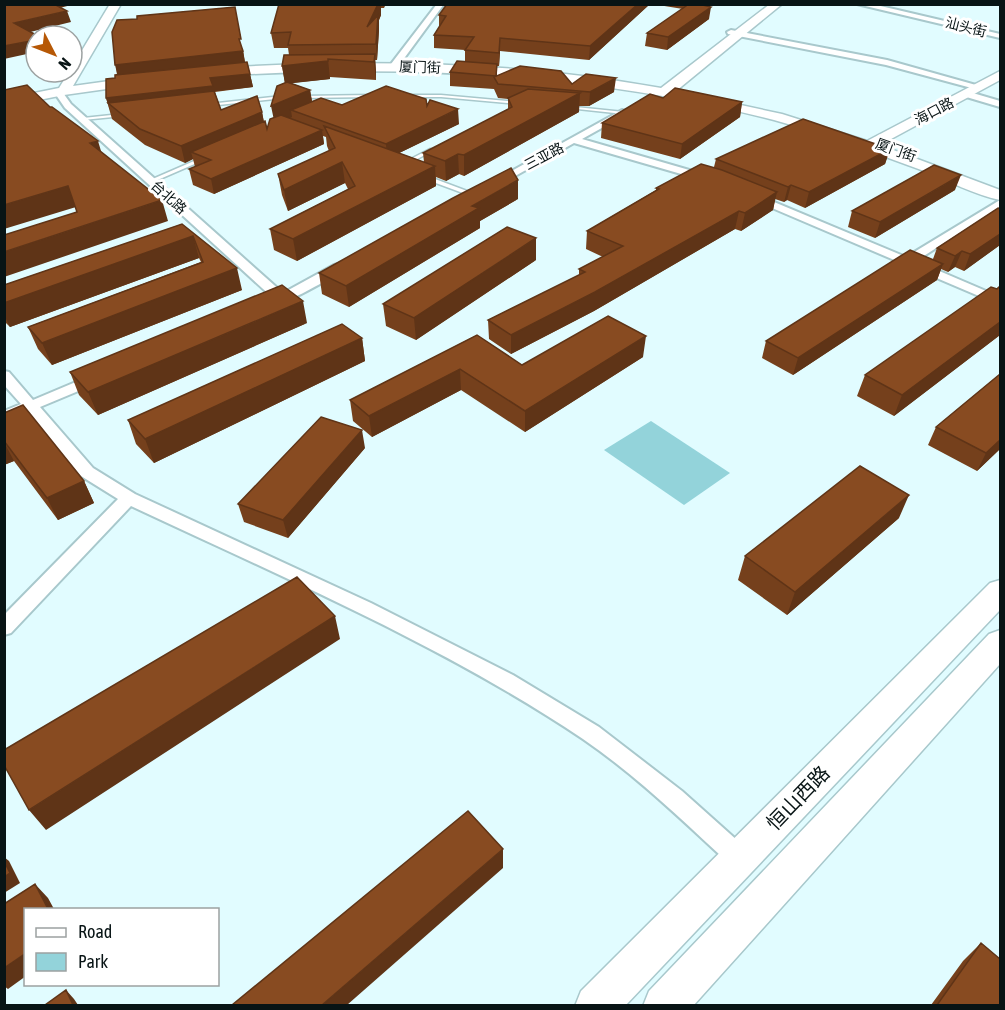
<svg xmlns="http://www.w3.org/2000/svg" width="1005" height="1010" viewBox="0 0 1005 1010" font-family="'Asap Condensed','Noto Sans SC',sans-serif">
<rect width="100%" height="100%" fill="#e1fcff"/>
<path fill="#93d3da" d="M651 421 730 473 684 505 604 450Z"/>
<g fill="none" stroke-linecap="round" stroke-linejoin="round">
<g stroke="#a8c8cc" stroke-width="3">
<path id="lane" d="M372 95 374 96V97L301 98 299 97 301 96Z
M406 95H441L519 102 521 103 519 104 441 97H404V95Z
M282 96 284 97V98L209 106 207 105 209 104Z
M566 106 624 112 626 113 624 114 568 108 566 107Z
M121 114H123V116L83 120 81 119 83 118Z
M430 149 434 150 408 164 403 163Z
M201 158 206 159 153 182 148 181Z
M427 176 475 194 476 195 471 196 425 179 424 178Z"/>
</g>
<g stroke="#a8c8cc" stroke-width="4">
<path id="street" d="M437 4H444L397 68H391V64Z
M857 4H872L1000 34V38Z
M731 30 887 60 983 87 979 90 886 65 728 34 727 32Z
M55 90H61L71 104 283 293 334 265 338 264 344 268C335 277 279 308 268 306L267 303 273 298 65 108 54 92Z
M966 91 1000 101V107L963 96 962 94Z
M622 110 625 111V115L582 139 710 176V180H702L574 143 499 185 495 186 490 183Z
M755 194 906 257 1000 200V207L916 261 1000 297V305L751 199 750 197Z
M4 371 9 372 33 400 90 376H100L102 379 100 382 40 407 93 468 135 494 371 603 513 675 599 727 682 791 748 850 752 858 748 866 740 869 732 866C684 822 637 776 583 739 443 645 284 578 131 506L11 633 4 635V615L118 499 81 476 28 412 4 422V411L21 404 4 385Z"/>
</g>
<g stroke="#a8c8cc" stroke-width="3">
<path id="secondary" d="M110 4H121L73 86 138 77 144 81 142 84 64 95 4 107V99L59 88 69 72H72V67Z
M770 4H782L676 91 782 114 867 141 1000 71V80L880 145 1000 190V200C975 195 949 181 924 171 875 153 825 134 774 120 592 73 405 64 217 76L211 72 217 68C365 59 514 61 661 88Z"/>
</g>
<g stroke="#a8c8cc" stroke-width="3">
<path id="primary" d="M1000 580V610L625 1006H575L581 991 990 583Z
M1000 630V664L693 1006H643L649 991 989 634Z"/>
</g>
<use href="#lane" fill="#fff" fill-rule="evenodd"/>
<use href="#street" fill="#fff" fill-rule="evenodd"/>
<use href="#secondary" fill="#fff" fill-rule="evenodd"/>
<use href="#primary" fill="#fff" fill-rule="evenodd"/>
</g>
<path fill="#75401c" d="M279 4H386L384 8H381V15L379 20V30L377 60H375L376 72V80L330 77V79L291 83 310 90 312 101 342 105 427 106 459 124 399 153 424 162 423 153 508 110V99L498 98 494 89 450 86V72L465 61V50L434 48V35L439 27V15L650 4 589 60 500 51 499 66H497V76L572 84 614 92 589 106H579V112L464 176 459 174 446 181 436 177V186L297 261 274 250 270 229 348 189 345 183 288 211 282 195 278 174 329 151 327 146 326 137 323 136 324 144 214 194 193 185 189 169 195 167 193 159 185 163 145 145 112 119 106 98 117 75 112 32 244 50H243L245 62 250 74 253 87 215 92 221 110 262 112 264 122 267 129 274 118 285 83 282 66 289 55 288 48H274L271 33Z
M652 4H698L709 19 667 50 645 46 647 33 683 9Z
M663 98 742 102 740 117 680 159 601 138 602 123Z
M890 149 885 164 805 208 787 200 784 202 775 199 773 210 741 231 735 229 594 311 511 354 489 339 488 320 579 276V269L603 257 586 249 587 231 656 190V188L714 167 716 159Z
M955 190 875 238 848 227 852 211Z
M518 199 480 221V228L349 307 322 294 319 273Z
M1000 209V245L964 271 955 267 948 272 941 269 937 280 793 375 762 358 766 341 933 259 937 248Z
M182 224 242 290 52 365 38 349 28 327 201 262 199 258 10 327 4 321V285Z
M536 260 416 340 386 326 383 304Z
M1000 286V335L894 416 857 396 865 375Z
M307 323 98 415 79 395 70 372Z
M477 335 522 365 643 357 525 432 461 390 372 437 353 421 350 400Z
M362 338 365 361 154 463 136 444 128 420Z
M1000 374V449L977 471 928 445 936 427Z
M4 413 84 481 94 503 58 520 14 461 4 465Z
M365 448 288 538 244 522 238 504Z
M899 518 787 615 738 580 745 556Z
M981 943 1000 1005H931L963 961Z"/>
<path fill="#5f3417" d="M46 4H75L48 11Z
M378 4H381V15L379 20V30L377 60 376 44 367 27Z
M638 4H650L589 60 590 46Z
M711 7 709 19 667 50 668 37Z
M67 11 71 22 18 35 14 23Z
M500 38V51L499 66V53Z
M36 40V52L4 59V46Z
M243 51 245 63 118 77 115 65Z
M375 54 376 72V80L374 62Z
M328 59 330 79 285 84 282 66Z
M250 74 253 87 108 103 111 113 106 98 210 78Z
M616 78 614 92 589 106 590 92Z
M310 90 313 108 291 110 292 117 275 125 271 106Z
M580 93 579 112 464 176V155Z
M742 102 740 117 680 159 682 144Z
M458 109 459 124 387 159 386 144Z
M262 112 265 129 191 152 193 159 185 163 181 146Z
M322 130 324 144 214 194 211 179Z
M98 141 104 161 90 143Z
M890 149 885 164 805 208 809 192Z
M458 154 459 174 446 181 445 161Z
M342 162 345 183 288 211 284 190Z
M435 166 436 186 297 261 293 239Z
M961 175 955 190 875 238 880 222Z
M518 180V199L480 221V228L349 307 346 286 472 206Z
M791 185 787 200 784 202 788 187Z
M68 186 76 207 4 229V205Z
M777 192 773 210 741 231 745 213Z
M162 200 168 221 4 277V252Z
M739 211 735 229 594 311 511 354V335Z
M1000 234V245L964 271 970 254Z
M193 236 199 258 10 327 4 315V303Z
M536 238V260L416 340 414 318Z
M962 251 955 267 948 272 955 256Z
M943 264 937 280 793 375 798 358Z
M237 268 242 290 52 365 42 343Z
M303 301 307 323 98 415 88 392Z
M1000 322V335L894 416 902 395Z
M646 336 643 357 525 432V411Z
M362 338 365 361 154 463 145 439Z
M460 369 461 390 372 437 369 416Z
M362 430 365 448 288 538 283 520Z
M1000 440V449L977 471 986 453Z
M4 442 14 461 4 465Z
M84 481 94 503 58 520 47 498Z
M909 495 899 518 787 615 795 592Z
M335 616 340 639 46 830 29 810Z
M503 849V868L347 1005H322Z
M4 857 9 861 20 883 4 893Z
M35 884 48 898 54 909H48Z
M26 953V976L8 989 4 986V968Z
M66 990 74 999 78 1005H73Z"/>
<path fill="#884b21" stroke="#5f3417" stroke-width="1.5" d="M4 4H54L67 11 14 23 38 36H36V40L4 46Z
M279 4H378L367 27 378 15 376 44 288 45 291 32 271 33Z
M447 4H638L590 46 500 38 499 53 465 50 474 37 434 35 446 16 439 15Z
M689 4H698L711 7 668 37 647 33Z
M235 7 241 39H239L243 51 115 65 112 32 117 20 137 19V16Z
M375 54 374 62 328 59V61L282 66 284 55Z
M457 61 497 64 496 76 450 72Z
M247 62 250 74 210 78 213 86 106 98V79L115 78V75Z
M520 66 561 71 572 84 586 74 616 78 590 92 498 84 494 77Z
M287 82 310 90 271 106 277 86Z
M27 85 50 107H52L98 141 90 143 162 200 4 252V235L77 212 68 186 4 205V90Z
M386 86 426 99 427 106 430 100 458 109 386 144 291 110 321 98 342 105Z
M675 88 742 102 682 144 602 123 650 94 663 98Z
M528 89 580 93 464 155 458 154 445 161 423 153 512 107 508 98Z
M214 91 221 110 257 96 262 112 181 146 140 129 108 103Z
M281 115 322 130 211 179 189 169 211 160 191 152 265 121 267 129 270 119Z
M803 119 890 149 809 192 791 185 788 187 716 159Z
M324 126 435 166 293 239 270 229 355 186 342 162 284 190 278 174 335 148Z
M701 164 722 170 777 192 745 213 739 211 595 292 511 335 488 320 585 272 579 269 623 246 587 231 659 189 656 188Z
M934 165 961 175 880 222 852 211Z
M511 168 518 180 472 206 479 208 346 286 319 273 453 198Z
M998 208 1000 209V234L970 254 962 251 955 256 937 248Z
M182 224 237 268 42 343 28 327 203 262 193 236 4 303V285Z
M507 227 536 238 414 318 383 304Z
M910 250 943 264 798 358 766 341Z
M282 285 303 301 88 392 70 372Z
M1000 286V322L902 395 865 375 991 287 997 289Z
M608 316 646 336 525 411 460 369 369 416 350 400 477 335 522 365Z
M342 324 362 338 145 439 128 420Z
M1000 374V440L986 453 936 427Z
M23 405 84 481 47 498 4 441V413Z
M321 417 362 430 283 520 238 504Z
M860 466 909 495 795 592 745 556Z
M297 577 335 616 29 810 4 765V750Z
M468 811 503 849 322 1005H232Z
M4 861 10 873 4 877Z
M35 884 48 909H26V953L4 968V904Z
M981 943 1000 959V1005H937Z
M66 990 73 1005H45Z"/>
<g text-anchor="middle" stroke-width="6" stroke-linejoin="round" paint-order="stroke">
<g font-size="14" fill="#081415" stroke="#fff">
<text transform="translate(966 27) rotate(14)" y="5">汕头街</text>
<text transform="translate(420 67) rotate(2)" y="5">厦门街</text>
<text transform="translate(934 111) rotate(-28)" y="5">海口路</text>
<text transform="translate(896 150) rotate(20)" y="5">厦门街</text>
<text transform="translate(544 156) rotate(-28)" y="5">三亚路</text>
<text transform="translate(169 197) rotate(42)" y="5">台北路</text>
</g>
<g font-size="20" fill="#081415" stroke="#fff">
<text transform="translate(798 798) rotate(-46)" y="7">恒山西路</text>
</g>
</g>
<rect width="1005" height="1010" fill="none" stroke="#081415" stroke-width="12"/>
<rect x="24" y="908" width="195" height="78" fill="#ffffff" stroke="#9ca1a1" stroke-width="1.5"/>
<rect x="36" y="928" width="30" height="9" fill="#ffffff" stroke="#9ca1a1" stroke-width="1.5"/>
<text x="78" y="938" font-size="18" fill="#081415">Road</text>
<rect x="36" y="953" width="30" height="18" fill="#93d3da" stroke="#9ca1a1" stroke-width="1.5"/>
<text x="78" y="968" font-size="18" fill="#081415">Park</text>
<g transform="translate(54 54) rotate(132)"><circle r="28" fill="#ffffff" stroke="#9ca1a1" stroke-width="1.5"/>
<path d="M0-4.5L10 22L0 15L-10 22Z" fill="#b65806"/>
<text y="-9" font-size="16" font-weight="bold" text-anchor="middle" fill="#081415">N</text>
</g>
</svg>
